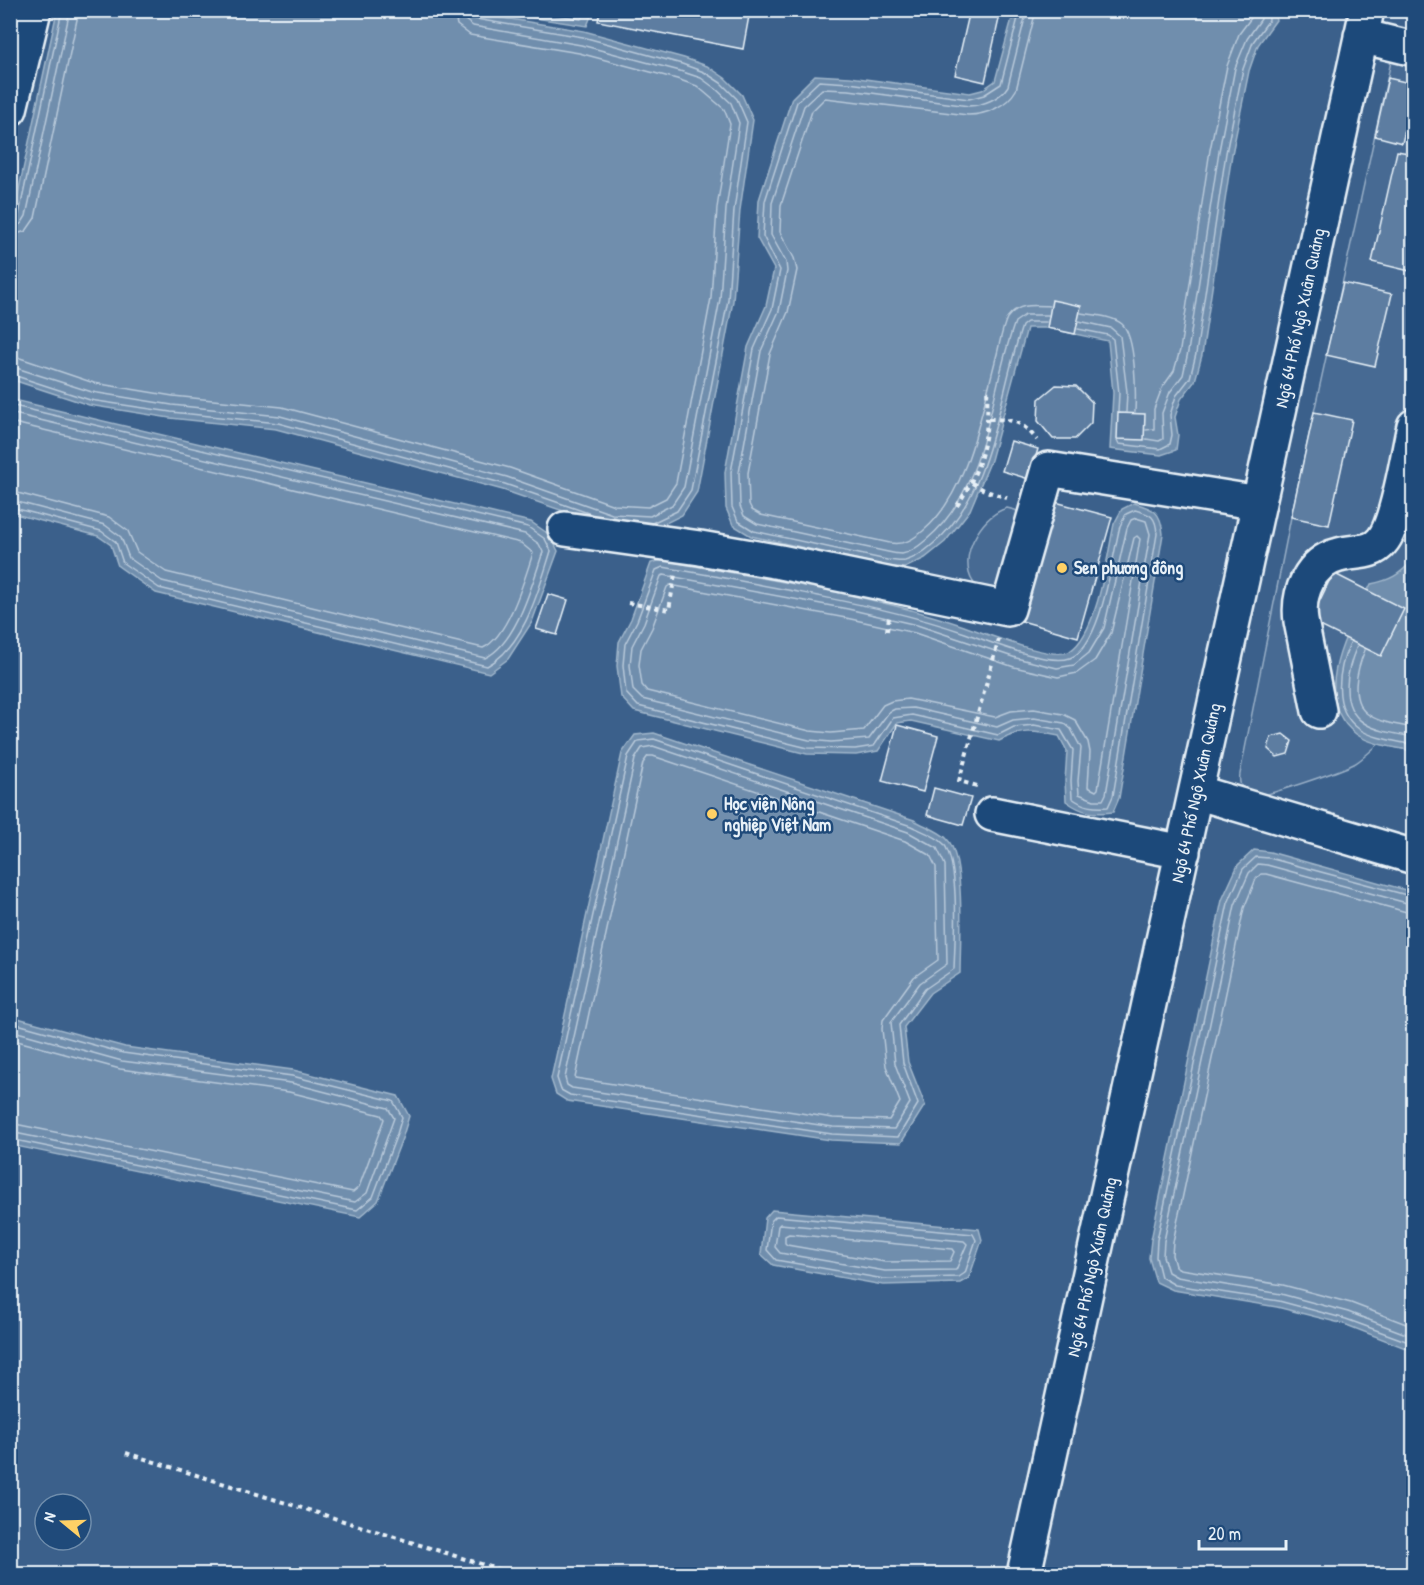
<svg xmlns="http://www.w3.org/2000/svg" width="1424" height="1585" viewBox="0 0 1424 1585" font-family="'Patrick Hand',sans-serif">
<rect width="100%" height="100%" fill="#2b5482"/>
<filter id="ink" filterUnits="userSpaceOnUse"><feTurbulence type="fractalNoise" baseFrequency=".0167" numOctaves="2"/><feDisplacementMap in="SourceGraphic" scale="12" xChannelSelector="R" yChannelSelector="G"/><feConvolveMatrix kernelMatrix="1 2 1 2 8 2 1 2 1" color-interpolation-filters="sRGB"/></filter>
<g filter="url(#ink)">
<path fill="#3a608b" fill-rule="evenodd" d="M37 11H1413V1574H11L10 123ZM45 1504H81V1540H45Z"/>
<path fill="#476b93" stroke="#98aec6" stroke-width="1.5" d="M1397 34 1414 38 1413 751 1379 744C1371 750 1363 759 1354 764 1343 770 1267 796 1257 796 1244 795 1238 786 1240 774L1291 517Z
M1007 508 1015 510 1021 515 1019 564 994 593 982 592C976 587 971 581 969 573 963 547 984 515 1007 508Z"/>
<path fill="#708ead" stroke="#a0b6cb" stroke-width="1.5" d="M1262 10 1274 13 1276 20 1258 45 1249 71 1232 154 1202 355 1195 381 1181 399 1175 417 1178 435 1176 450 1161 455 1110 449 1113 393 1108 341 1047 328H1027L991 460 970 510 945 542 925 558 905 568 886 566 751 536 733 525 726 508 725 472 748 347 766 306 774 269 757 238 759 200 792 98 815 75 850 77 970 93 982 90 995 81 1014 11Z
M57 11H460L584 31 684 58 707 66 725 78 742 95 753 120 740 210 733 301 697 492 682 515 652 530 609 527 503 490 276 429 170 418 89 405 13 380 11 378V226Z
M490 11H593L587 26Z
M10 399 531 522 550 535 558 551 532 622 508 659 489 673 156 593 118 566 111 545 98 536 11 513Z
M1134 503C1154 509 1161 511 1163 534L1119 798 1113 812C1093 814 1084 814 1066 801L1065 781 1067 751 1059 736C1034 731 1022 729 999 741L911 721 897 723 878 751 856 755 807 754 634 711 621 697 617 666 619 642 631 619 651 563 662 560C762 579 865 593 961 625 982 632 1054 662 1070 651 1098 633 1107 556 1114 524L1122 509Z
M1413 560V751C1395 747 1371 745 1356 734 1307 697 1351 626 1371 584 1391 580 1399 575 1413 560Z
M654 733 914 820C924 826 940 831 947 839 966 858 960 945 960 973L930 993 904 1027 908 1062 925 1105 901 1143 831 1140 567 1101 556 1094 551 1079 622 753 635 735Z
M1254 850 1270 852 1413 892V1351L1344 1324 1277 1307 1173 1290 1156 1282 1149 1258 1151 1240 1222 900 1238 865Z
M10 1016 125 1047 293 1070 398 1096 409 1116 403 1136 378 1201 360 1217 11 1145Z
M772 1210 979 1229 982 1240 969 1278 960 1283 883 1285 773 1265 761 1254 765 1218Z"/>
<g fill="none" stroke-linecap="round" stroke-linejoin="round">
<path stroke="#b8c9da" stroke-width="1.5" d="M470 10 471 16 476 19 583 37 682 64 704 72 721 83 737 99 747 122 734 210 728 300 691 490 677 511 652 523
M527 10 581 19 586 10
M1020 10 1001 84 984 95 969 99 849 83 819 81 797 102 765 201 763 236 780 270 772 309 754 349 731 472 732 507 738 521 754 531 887 560C893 560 900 562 905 561 916 558 925 551 933 544 992 496 999 395 1022 326L1027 322H1046
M1027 10 1008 86C1000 99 983 105 969 106L849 90 822 89 804 106 772 203 771 235 786 262 787 271 779 311 761 351 739 473 740 506 744 516 757 524 888 552C892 553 898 554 902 554 910 553 919 546 926 540 988 489 989 393 1015 322L1025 315H1048
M1036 10 1016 90C1007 106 986 115 968 115L825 98 812 111 781 205 780 232 794 258 797 270 788 312 770 354 748 473 749 504 752 510 761 515 890 543C904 545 912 540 923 531 969 493 982 409 997 354 1000 342 1002 329 1007 318 1018 303 1033 305 1049 306
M10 219 16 218 19 214 62 10
M10 227 21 224 26 216 70 10
M10 236 26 231 35 218 79 10
M1081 313C1094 315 1112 316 1122 324 1136 337 1136 393 1135 412
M1079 321 1111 328 1120 336 1127 392 1126 412
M1078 329 1108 335 1113 339 1119 393 1118 412
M10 357 20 358 94 383 173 396 282 407 510 468 614 505 648 507 666 498 676 483 711 298 717 208 730 124 724 109 697 86 677 79 579 53 470 35 457 25 454 10
M10 366 92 392 172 405 280 416 507 477 612 514 650 516 672 505 684 487 720 299 726 209 739 123 731 103 716 89 701 78 680 71 581 45 473 26 465 20 463 10
M10 374 90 400 171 412 278 423 505 484 591 514
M10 405 528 527 545 539 551 551C539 589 524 647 487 666L159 588 123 563 116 542 101 531 10 507
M10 413 525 534 539 544 543 552C532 584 517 643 485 658L162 581 129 558 121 537 105 525 10 500
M10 422 521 543 533 553C525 578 508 637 483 648L166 572 137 552 128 531 109 517 10 491
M1146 430 1154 429V409L1162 388 1174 371 1180 350 1210 150 1227 66 1239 34 1251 18V10
M1146 439 1159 441 1163 439 1162 413 1170 392 1183 375 1188 352 1219 151 1235 68 1247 39 1261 19 1260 10
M1117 440 1119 444 1160 449 1170 444 1172 435 1170 415 1176 396 1190 378 1196 354 1226 153 1243 69 1253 42 1269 20 1268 10
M1135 510C1151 514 1156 516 1157 534L1113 796 1108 807C1094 808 1084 807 1072 798L1071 781 1073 750 1061 730 1034 725 1014 727 998 735 912 715 893 718 874 746 855 749 808 748 638 706 626 693 623 665 625 644 637 621 656 570 663 567C705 574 746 582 788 590 848 602 907 613 965 633 987 641 1048 666 1070 658 1102 646 1112 557 1120 526L1126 514Z
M1136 518 1146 521 1150 534 1106 794 1103 800H1094L1079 794 1078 781 1081 748 1071 729 1064 723 1034 718 1013 720 997 727 913 708 895 709 889 712 869 739 831 742 809 740 642 699 633 690 630 665 632 646 644 623 661 576 664 575 848 609 917 625 1016 658 1057 668 1074 665 1089 653 1104 628 1127 528 1131 520Z
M1137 536 1140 539 1098 789 1096 791 1088 787 1090 752 1088 742 1075 720 1063 714 1034 709 1011 711 995 717 908 699 892 701 883 705 864 730 831 733 810 731 647 691 642 685 639 665 641 649 652 628 667 587 670 585 846 618 915 633 1014 667 1058 677 1077 673 1095 660 1111 633 1134 538Z
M1350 643C1338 669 1331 709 1359 729 1374 739 1396 741 1414 745
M1357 646C1347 669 1338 706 1364 723 1378 732 1398 734 1414 737
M1365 650C1357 669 1348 701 1369 715 1381 723 1399 725 1414 728
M654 739 911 826C921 831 937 836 944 844 960 866 955 940 954 969L925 989 899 1025 903 1063 918 1104 898 1137 832 1134 570 1095 561 1090 557 1078 628 756 638 741Z
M653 746 908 832 937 848 945 865 947 964 920 983 891 1022 895 1064 910 1103 894 1129 833 1127 572 1088 567 1085 565 1078 635 759 642 748Z
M648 756H653L905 841 930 855 936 867 938 960 914 977 883 1020 882 1029 886 1066 900 1102 889 1120 833 1118 575 1078 643 763Z
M1414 897 1269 858 1256 857 1243 869 1228 903 1157 1240 1156 1257 1161 1277 1175 1285 1279 1301 1346 1319 1414 1344
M1414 905 1267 865 1258 864 1249 873 1235 905 1164 1241 1163 1256 1168 1272 1177 1277 1281 1294 1348 1312 1414 1337
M1414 914 1266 874H1261L1256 879 1244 908 1173 1242 1172 1255 1175 1266 1180 1269 1283 1285 1351 1303 1414 1327
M10 1022 123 1053 292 1076 393 1101 402 1117 397 1134 373 1197 357 1210 10 1139
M10 1030 122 1061 291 1083 388 1108 394 1118 367 1193 355 1202 10 1132
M10 1039 120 1069 289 1092 381 1115 384 1119 359 1187 353 1192 10 1123
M776 1216 973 1234 976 1240 965 1273 959 1277 884 1279 776 1260 767 1250 771 1221Z
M780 1224 964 1241 967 1244 956 1270 885 1271 780 1253 775 1247 778 1226Z
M789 1234 952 1249 954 1252 950 1261 885 1262 787 1245 785 1243V1236Z"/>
</g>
<path fill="#5d7da1" stroke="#e8f1f8" stroke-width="1.5" d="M600 10H722L749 16 743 49 598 21Z
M970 10H1001L985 82 955 75Z
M1388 78 1414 84V93L1402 143 1375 136Z
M1397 151 1414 154V272L1372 262Z
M1343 283 1392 294 1375 366 1326 355Z
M1052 300 1081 306 1075 334 1047 328Z
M1056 385 1076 386 1092 402 1091 423 1075 439H1053L1038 421 1039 399Z
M1314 412 1352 420 1329 525 1291 517Z
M1118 413 1145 414 1144 440 1117 439Z
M1011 441 1038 449 1029 479 1002 471Z
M1044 499 1112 517 1078 637 1011 618Z
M1333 573 1404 609 1381 656 1310 621Z
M548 594 568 600 557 635 536 629Z
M897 725 938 736 923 792 882 781Z
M1283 734 1292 741 1288 754 1277 757 1268 749 1271 737Z
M934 788 971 798 963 825 927 815Z"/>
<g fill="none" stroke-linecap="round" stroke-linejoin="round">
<g stroke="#e8f1f8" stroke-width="38">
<path id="minor" d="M1361 36 1414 49
M10 109 34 10
M565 529 700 548 780 562 1008 609 1048 469 1259 503
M1319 711 1301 621C1297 593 1310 562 1339 555 1355 550 1371 555 1382 541 1398 523 1408 452 1414 426
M1196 792 1414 857
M992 814 1183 852
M1024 1574 1367 10"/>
</g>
<path stroke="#e8f1f8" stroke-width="4" stroke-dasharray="4.5 4.5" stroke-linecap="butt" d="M989 419C1012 419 1022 421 1037 440
M972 483 986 491 1007 498
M957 506C984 464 989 436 987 386
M628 603 669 610 675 574
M887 631 889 617
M977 786 959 781 999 639
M126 1453 513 1574"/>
<use href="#minor" stroke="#1f4a7a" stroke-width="33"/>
</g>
</g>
<g fill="#ffd166" stroke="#1f4a7a" stroke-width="2">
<circle cx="1062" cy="568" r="6"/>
<circle cx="712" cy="814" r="6"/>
</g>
<g text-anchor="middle" stroke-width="5" stroke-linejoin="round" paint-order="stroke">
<g font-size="18" fill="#e8f1f8" stroke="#1f4a7a">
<text transform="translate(1300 318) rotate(-78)" y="6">Ngõ 64 Phố Ngô Xuân Quảng</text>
<text transform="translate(1196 793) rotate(-78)" y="6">Ngõ 64 Phố Ngô Xuân Quảng</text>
<text transform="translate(1092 1267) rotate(-78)" y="6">Ngõ 64 Phố Ngô Xuân Quảng</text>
</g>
<g font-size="18" font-weight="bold" fill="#e8f1f8" stroke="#1f4a7a" text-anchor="start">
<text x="1074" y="574">Sen phương đông</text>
<text x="724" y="810">Học viện Nông<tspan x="724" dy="21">nghiệp Việt Nam</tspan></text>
</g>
</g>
<rect width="1424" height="1585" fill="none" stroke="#1f4a7a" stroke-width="36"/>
<rect x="18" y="18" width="1388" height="1549" fill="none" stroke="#e8f1f8" stroke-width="2" filter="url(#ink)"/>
<g transform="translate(63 1522) rotate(289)"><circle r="28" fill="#1f4a7a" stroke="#6f8dac" stroke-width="1.5"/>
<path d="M0-4.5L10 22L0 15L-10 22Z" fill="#ffd166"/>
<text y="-9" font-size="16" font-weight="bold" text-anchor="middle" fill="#e8f1f8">N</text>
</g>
<path d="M1199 1540v9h87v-9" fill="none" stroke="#e8f1f8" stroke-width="3"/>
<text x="1208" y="1540" font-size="18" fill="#e8f1f8" stroke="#1f4a7a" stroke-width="4.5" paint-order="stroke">20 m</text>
</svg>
